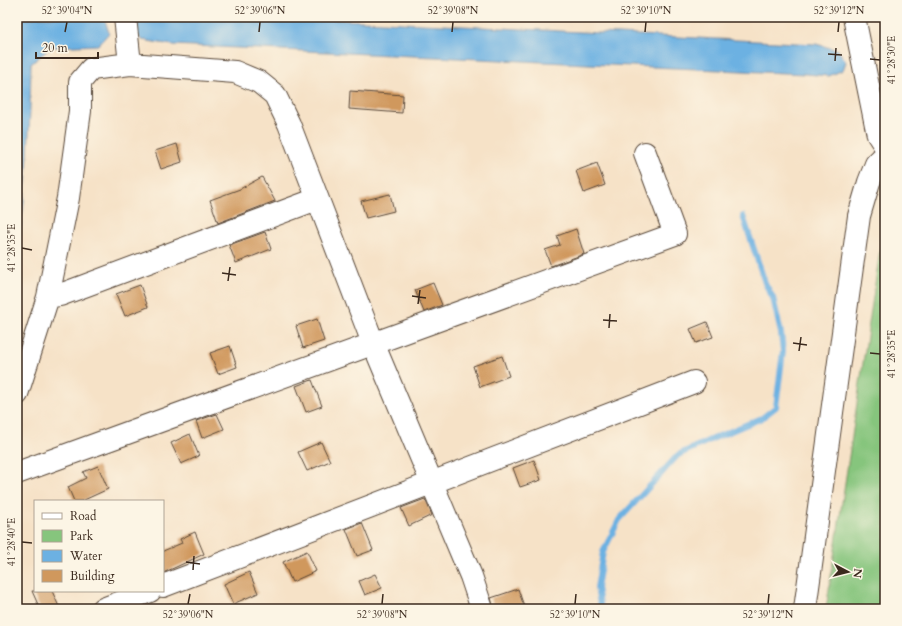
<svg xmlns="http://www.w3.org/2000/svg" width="902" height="626" viewBox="0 0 902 626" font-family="Cardo,serif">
<rect width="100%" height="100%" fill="#fcf5e5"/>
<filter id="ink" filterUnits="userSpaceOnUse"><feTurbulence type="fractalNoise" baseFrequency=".025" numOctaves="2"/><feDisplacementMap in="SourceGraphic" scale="8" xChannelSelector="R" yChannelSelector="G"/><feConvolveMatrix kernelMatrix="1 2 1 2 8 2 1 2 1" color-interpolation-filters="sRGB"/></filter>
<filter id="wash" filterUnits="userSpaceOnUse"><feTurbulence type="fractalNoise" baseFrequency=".012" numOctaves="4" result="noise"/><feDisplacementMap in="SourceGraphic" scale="16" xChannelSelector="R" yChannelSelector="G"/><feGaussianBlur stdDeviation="0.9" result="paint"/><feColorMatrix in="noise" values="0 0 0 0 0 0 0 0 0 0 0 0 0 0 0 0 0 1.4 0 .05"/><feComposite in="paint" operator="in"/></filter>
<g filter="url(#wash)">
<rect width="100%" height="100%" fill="#f6e2c7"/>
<path fill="#86c57d" stroke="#60784e" d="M885 223V609H826L884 224Z"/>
<path fill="#6cb1e2" stroke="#546e80" d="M17 17 28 19 38 17H104L109 33 98 45 51 47 31 64C30 127 28 190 17 251Z
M135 17H284L816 44 838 50 846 62 843 70 829 76 806 74 172 45 142 40 134 32Z"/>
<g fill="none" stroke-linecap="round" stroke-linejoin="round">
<path stroke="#6cb1e2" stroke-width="6" d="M601 609 597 588 603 552 619 520 678 455 712 439 762 418 776 407 783 351 781 333 773 298 765 283 743 216"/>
</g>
<g id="blocks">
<path fill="#d0985d" d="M350 91 403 95 402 113 349 109Z
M177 144 182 162 161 169 155 151Z
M597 163 605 185 584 193 576 171Z
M262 177 275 201 218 223 210 200 240 189Z
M390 194 394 211 366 218 361 201Z
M576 229 584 254 551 266 545 250 560 245 557 236Z
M265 232 271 249 236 263 229 245Z
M433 283 442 305 424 312 415 290Z
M140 285 148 307 125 316 116 294Z
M317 319 324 341 303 348 296 326Z
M707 322 713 337 696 343 690 329Z
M230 346 237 367 218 374 210 353Z
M502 356 509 376 480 387 473 366Z
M312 380 322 406 306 412 296 386Z
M217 414 224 429 202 438 196 421Z
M190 434 199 456 181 464 171 443Z
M321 442 330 461 307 471 298 452Z
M534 460 541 480 520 487 513 468Z
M98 466 108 489 82 501H74L68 487 86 478 83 472Z
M425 499 432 515 409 526 401 508Z
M362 523 373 550 357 556 346 529Z
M195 532 204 554 163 573V551L182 543 180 539Z
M307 551 316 571 292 582 283 562Z
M249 572 258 593 233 604 224 584Z
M375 574 382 588 365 595 359 581Z
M518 589 525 609H494L491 598Z
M32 591H52L60 609H40Z"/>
</g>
</g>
<g filter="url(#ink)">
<use href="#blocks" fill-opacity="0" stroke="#574637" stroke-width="1"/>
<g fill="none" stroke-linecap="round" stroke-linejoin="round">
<g stroke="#574637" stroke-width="24">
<path id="minor" d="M854 17 878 135 885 146
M130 64 235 72 259 82 275 95 289 124 373 343 471 576 482 609
M48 297 60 295 317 199
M17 394 48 297 68 198 80 111V82L91 69 130 64 125 17
M17 473 675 234 645 153
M163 586 694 382
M103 609 150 591
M805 609 859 216 869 182 876 164 885 155"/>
</g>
<use href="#minor" stroke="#fff" stroke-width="22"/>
</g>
</g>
<path fill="none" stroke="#3b2a1e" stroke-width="1.5" d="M65 32 67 22M259 32 260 22M452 32 453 22M645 32 646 22M838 32 839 22M828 54 842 55M870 59 880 60M835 61 836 48M22 248 32 250M222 273 236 275M228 281 230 267M412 296 426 298M418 304 420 290M603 320 617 321M609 328 610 314M793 343 807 345M799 351 801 337M870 353 880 354M22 542 32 543M186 562 200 564M193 570 194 556M188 604 190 594M382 604 383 594M575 604 576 594M768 604 769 594"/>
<rect width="902" height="626" fill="none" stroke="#fcf5e5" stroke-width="44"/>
<rect x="34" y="500" width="130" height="92" fill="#fcf5e5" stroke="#afa495"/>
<rect x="42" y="513" width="20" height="6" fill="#ffffff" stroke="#afa495"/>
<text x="70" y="520" font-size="12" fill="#3b2a1e">Road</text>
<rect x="42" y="530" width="20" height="12" fill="#86c57d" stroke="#afa495"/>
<text x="70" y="540" font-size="12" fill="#3b2a1e">Park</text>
<rect x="42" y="550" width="20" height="12" fill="#6cb1e2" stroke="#afa495"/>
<text x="70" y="560" font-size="12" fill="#3b2a1e">Water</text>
<rect x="42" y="570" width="20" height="12" fill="#d0985d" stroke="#afa495"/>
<text x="70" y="580" font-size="12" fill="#3b2a1e">Building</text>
<g transform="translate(848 572) rotate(97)" stroke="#fcf5e5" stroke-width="3" paint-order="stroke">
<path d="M0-3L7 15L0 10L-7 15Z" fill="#3b2a1e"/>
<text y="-6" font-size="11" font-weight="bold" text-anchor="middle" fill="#3b2a1e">N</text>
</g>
<path d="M36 52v6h62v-6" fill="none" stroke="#3b2a1e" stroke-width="2"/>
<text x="42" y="52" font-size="12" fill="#3b2a1e" stroke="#fcf5e5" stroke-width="3" paint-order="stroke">20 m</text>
<rect x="22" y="22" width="858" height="582" fill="none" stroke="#3b2a1e" stroke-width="1.5"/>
<g font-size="10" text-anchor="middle" fill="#3b2a1e">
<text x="67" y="14">52°39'04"N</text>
<text x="260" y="14">52°39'06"N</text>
<text x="453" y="14">52°39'08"N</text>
<text x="646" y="14">52°39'10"N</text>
<text x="839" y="14">52°39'12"N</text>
<text transform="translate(891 60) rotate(-90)" y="4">41°28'30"E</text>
<text transform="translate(11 248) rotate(-90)" y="4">41°28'35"E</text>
<text transform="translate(891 354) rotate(-90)" y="4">41°28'35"E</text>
<text transform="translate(11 542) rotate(-90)" y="4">41°28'40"E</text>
<text x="188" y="618">52°39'06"N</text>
<text x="382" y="618">52°39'08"N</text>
<text x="575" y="618">52°39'10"N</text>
<text x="768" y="618">52°39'12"N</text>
</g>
</svg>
